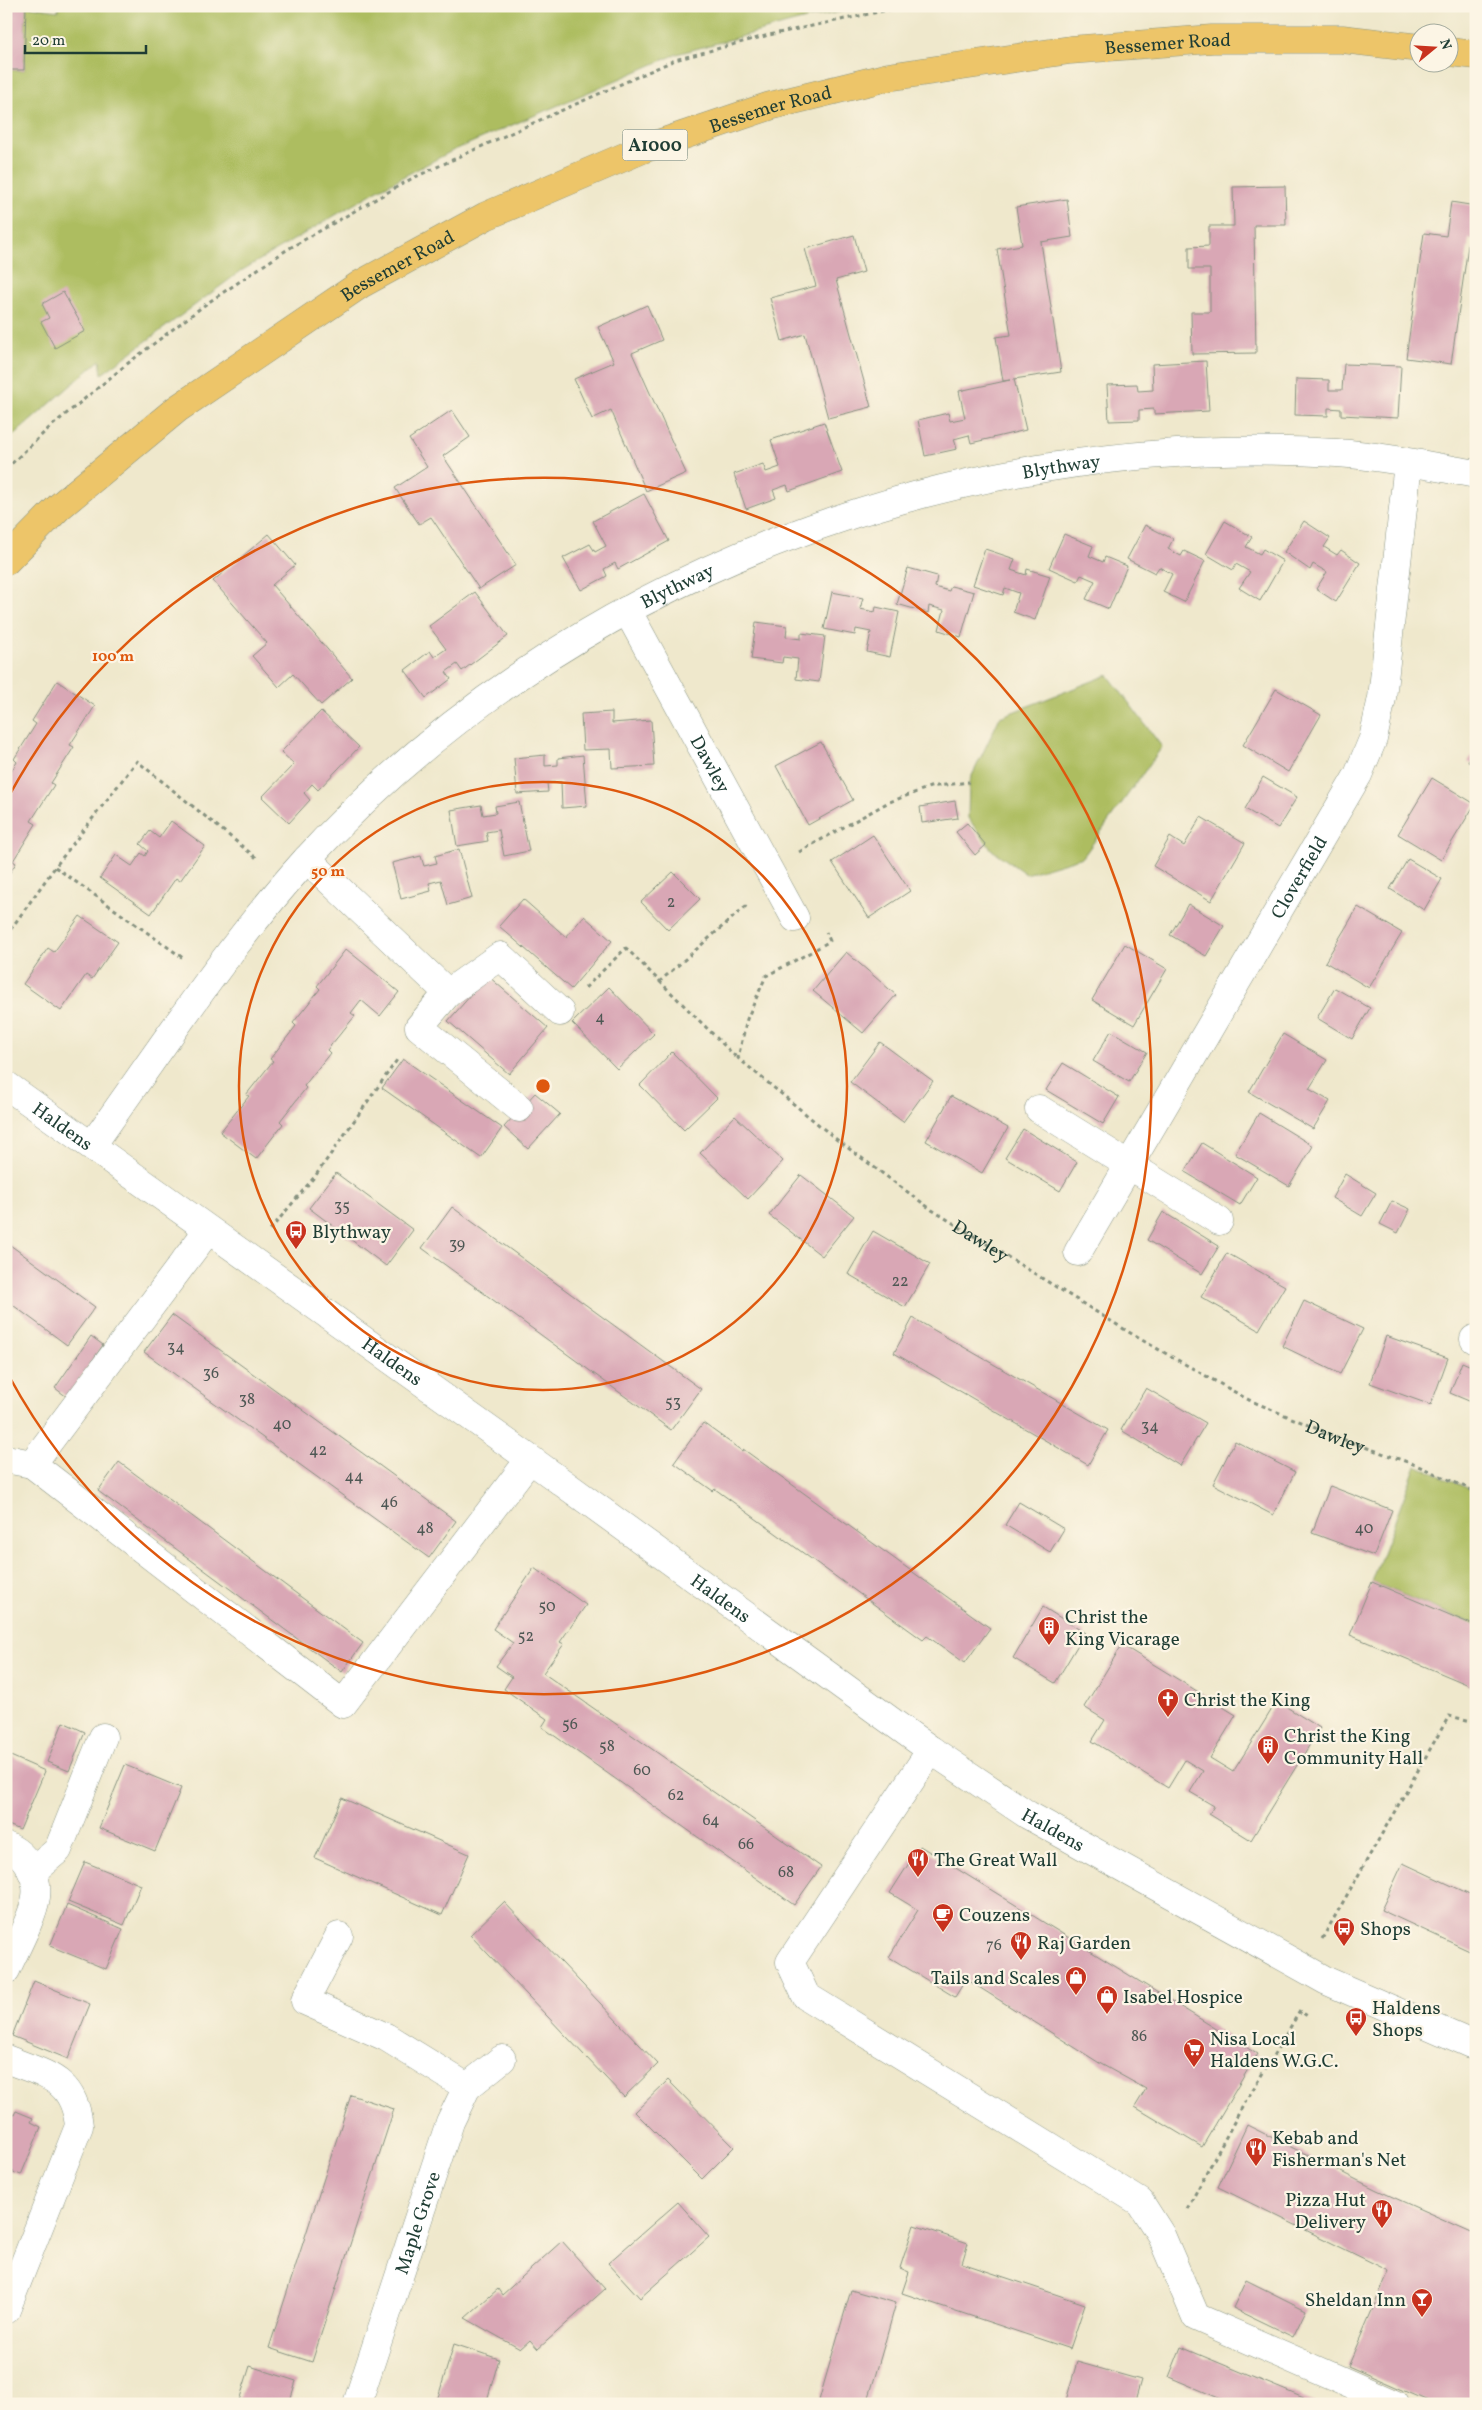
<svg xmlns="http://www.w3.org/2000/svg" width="1482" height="2410" viewBox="0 0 1482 2410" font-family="Vollkorn,serif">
<rect width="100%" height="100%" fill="#fcf5e5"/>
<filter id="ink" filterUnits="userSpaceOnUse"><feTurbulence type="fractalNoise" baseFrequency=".02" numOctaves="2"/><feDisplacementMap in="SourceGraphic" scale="10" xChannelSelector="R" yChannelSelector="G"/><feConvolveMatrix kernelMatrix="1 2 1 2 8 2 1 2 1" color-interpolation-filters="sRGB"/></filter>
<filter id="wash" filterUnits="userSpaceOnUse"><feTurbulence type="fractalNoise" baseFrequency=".0096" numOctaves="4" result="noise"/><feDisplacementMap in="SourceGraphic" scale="20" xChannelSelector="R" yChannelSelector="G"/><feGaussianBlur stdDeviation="1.12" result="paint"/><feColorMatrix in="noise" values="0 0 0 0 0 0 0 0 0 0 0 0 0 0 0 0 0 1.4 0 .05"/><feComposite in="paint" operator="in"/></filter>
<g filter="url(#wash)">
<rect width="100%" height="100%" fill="#efe8cc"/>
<path fill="#adbd60" stroke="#667d4a" d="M26 6 58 11 59 6H871L813 17 677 54 452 151 378 190 241 271 102 374 100 360 6 442V70H24Z
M1108 675 1162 747 1083 857 1026 874 992 850 968 818 969 782 1000 717Z
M1416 1465 1476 1492V1625L1372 1582Z"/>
<g id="blocks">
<path fill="#d9a7b5" d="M6 6H26L24 70H6Z
M1285 186 1286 225H1254L1256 353 1192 354 1191 312H1210V269H1189V247L1209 246V226H1234L1233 187Z
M1067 199 1072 237 1041 242 1061 372 1014 379 1026 430 971 443 969 435 954 439 957 449 925 456 918 420 948 413 950 421 965 418 959 391 1010 380 1003 381 996 337 1011 335 997 249 1022 245 1016 207Z
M1451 202 1476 206V240L1469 239 1451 364 1406 358 1424 233 1446 236Z
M854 235 864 272 836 280 871 407 828 418 805 334 782 341 770 298 816 286 805 249Z
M63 292 85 331 55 348 41 322 49 318 42 304Z
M647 305 662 340 632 353 686 473 646 491 611 410 592 419 574 379 614 362 598 327Z
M1206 361 1209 411 1154 414V409L1139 410V420L1109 421 1107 385 1137 384 1138 391 1153 390 1152 364Z
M1344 364 1401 366 1398 418 1341 415V409L1328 408V416L1295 415 1296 379 1329 380V390H1342Z
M452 410 470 437 443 456 516 565 479 589 431 517 419 524 395 488 427 467 409 439Z
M824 422 842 472 789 491 787 485 773 490 776 498 746 509 734 474 763 464 766 472 780 467 771 440Z
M644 494 669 541 618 569 615 563 604 569 607 576 581 590 563 558 590 544 595 552 606 546 593 521Z
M1225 521 1252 537 1246 547 1260 554 1263 549 1283 561 1260 601 1239 588 1250 572 1236 564 1233 570 1206 554Z
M1304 521 1330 538 1324 547 1337 555 1341 550 1360 563 1336 602 1316 589 1327 572 1313 564 1310 570 1284 552Z
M1145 525 1173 539 1168 549 1181 556 1184 551 1205 561 1184 602 1163 592 1172 574 1159 567 1155 573 1127 559Z
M269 534 295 565 272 585 352 678 321 705 293 674 279 687 252 656 267 643 213 581Z
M1064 534 1093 546 1089 556 1103 562 1105 557 1127 566 1109 609 1086 599 1095 581 1081 575 1078 581 1049 568Z
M985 549 1015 559 1011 570 1026 575 1027 569 1050 576 1035 620 1013 612 1019 593 1005 588 1003 595 973 585Z
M908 568 937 576 935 587 949 591 951 586 974 592 961 637 939 630 944 610 929 606 928 613 897 604Z
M475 592 508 636 462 671 457 664 446 672 451 679 426 698 405 670 430 651 434 657 446 649 429 626Z
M832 592 863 598 860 609 875 612 876 607 899 612 890 657 867 652 871 632 856 629 855 635 824 629Z
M756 622 787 626 786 637 801 639V633L825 636 819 682 796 679 798 659 783 657 782 663 751 659Z
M57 681 95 706 70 745 74 747 51 783 54 785 31 821 36 824 13 861 16 863 6 879V780L17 762 14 759 36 724 32 721Z
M1276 689 1321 715 1288 772 1243 745Z
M321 711 359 747 318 790 312 784 304 793 310 800 289 823 262 797 294 764 281 752Z
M612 712V723L651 720 654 766 612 768 611 749 583 750 581 714Z
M821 742 853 800 808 825 776 766Z
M1476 748V766L1468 762Z
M545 755V766L558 765V758L583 755 587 806 562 808 561 782 547 783 548 792 517 794 514 758Z
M1263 777 1297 797 1278 828 1245 809Z
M1432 778 1475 804 1441 860 1398 834Z
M955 801 958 818 922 823 920 807Z
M519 802 529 851 504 856 499 830 486 832 488 841 457 846 451 810 481 805 483 815 496 813 495 806Z
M1201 817 1245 843 1211 901 1153 866 1170 837 1184 846Z
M171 821 205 846 180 881 176 878 151 914 100 878 116 855 132 866 141 853 145 856 148 851 140 844 150 831 159 838Z
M967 823 986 845 975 855 956 832Z
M873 835 910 891 869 918 832 862Z
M459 849 472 898 448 905 441 880 429 883 431 891 401 899 392 863 421 856 424 866 437 863 435 856Z
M1408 859 1442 879 1424 910 1390 889Z
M673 872 700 899 668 930 641 902Z
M523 899 566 937 584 916 612 941 571 989 499 926Z
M1188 904 1224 926 1206 956 1170 935Z
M1358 907 1402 933 1369 988 1325 962Z
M80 916 118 942 92 979 86 975 61 1011 23 984 48 948 54 952Z
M1125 944 1167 969 1134 1025 1092 1000Z
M346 949 399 992 380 1016 361 1000 351 1013 355 1016 327 1050 330 1053 304 1086 306 1088 280 1121 283 1124 256 1159 220 1132 249 1096 246 1095 273 1061 270 1059 296 1026 293 1023 320 989 317 986Z
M846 952 896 995 863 1033 813 991Z
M488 976 548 1028 509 1074 448 1021Z
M609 987 654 1034 617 1069 572 1023Z
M1335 988 1370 1008 1352 1039 1317 1018Z
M1111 1031 1147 1052 1129 1082 1093 1061Z
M1283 1034 1327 1060 1309 1089 1330 1101 1313 1129 1249 1092Z
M880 1042 933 1081 903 1122 850 1082Z
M672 1052 717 1098 684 1130 640 1085Z
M403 1059 502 1128 481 1158 382 1088Z
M1063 1063 1119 1097 1103 1124 1046 1090Z
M535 1093 560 1114 528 1149 504 1127Z
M951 1096 1008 1128 982 1173 926 1141Z
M1259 1113 1313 1146 1289 1186 1235 1154Z
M735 1116 783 1161 748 1199 700 1153Z
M1023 1129 1077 1162 1060 1191 1005 1158Z
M1202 1143 1257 1177 1240 1205 1185 1172Z
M336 1173 413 1230 386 1266 309 1208Z
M1345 1174 1376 1193 1362 1216 1332 1198Z
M801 1175 854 1216 822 1256 769 1215Z
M1392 1201 1410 1209 1398 1233 1380 1224Z
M452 1207 701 1389 671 1430 422 1248Z
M1163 1212 1219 1246 1202 1274 1147 1240Z
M873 1231 930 1264 905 1307 848 1274Z
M6 1242 95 1307 67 1345 6 1300Z
M1227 1253 1285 1286 1259 1330 1201 1297Z
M1304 1301 1363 1329 1340 1374 1282 1346Z
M172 1315 456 1521 429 1558 144 1352Z
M913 1318 1108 1430 1088 1465 894 1353Z
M91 1336 103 1345 67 1397 55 1388Z
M1386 1336 1448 1358 1431 1405 1370 1383Z
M1462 1362 1476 1368V1404L1450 1393Z
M1146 1388 1206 1423 1180 1466 1121 1430Z
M703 1423 742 1451 743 1449 990 1628 965 1663 927 1636 923 1640 715 1489 713 1491 674 1463Z
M1235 1441 1295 1472 1273 1515 1213 1484Z
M119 1462 363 1643 342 1672 98 1491Z
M1330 1486 1392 1510 1374 1556 1312 1533Z
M1019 1502 1064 1529 1050 1552 1005 1525Z
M534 1568 586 1605 560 1642 564 1644 543 1673 821 1867 794 1905 542 1727 547 1719 504 1689 512 1677 496 1666 513 1643 493 1629Z
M1372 1582 1476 1626V1688L1350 1635Z
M1043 1607 1085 1633 1055 1683 1013 1658Z
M1122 1645 1236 1715 1210 1758 1233 1772 1277 1701 1320 1728 1251 1840 1209 1814 1214 1806 1190 1792 1203 1771 1185 1760 1168 1788 1092 1741 1105 1720 1084 1707Z
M63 1722 85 1732 69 1771 47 1762Z
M6 1754 45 1771 20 1830 6 1824Z
M125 1765 181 1788 155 1851 99 1828Z
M342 1798 469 1854 442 1915 315 1858Z
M920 1846 1257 2054 1202 2147 1135 2107 1146 2089 1101 2064 966 1979 955 1997 889 1957 918 1910 890 1893Z
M85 1862 141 1885 124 1925 68 1902Z
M1403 1863 1476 1897V1954L1381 1910Z
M504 1902 658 2064 624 2097 470 1935Z
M67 1905 123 1929 106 1969 50 1946Z
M34 1981 90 2004 68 2059 12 2036Z
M668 2080 734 2147 702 2179 635 2112Z
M351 2095 394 2109 312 2362 269 2348Z
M16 2111 33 2118 31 2122 41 2127 21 2175 6 2169V2112L14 2115Z
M1247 2125 1377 2190 1476 2234V2397L1473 2404H1435L1348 2366 1389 2271 1218 2187Z
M678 2202 709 2237 640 2298 608 2263Z
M914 2225 968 2243 962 2263 1085 2304 1070 2349 902 2293 909 2272 900 2268Z
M562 2241 605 2289 538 2349 530 2340 520 2349 465 2318 498 2289 502 2295Z
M1246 2280 1306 2310 1293 2337 1233 2308Z
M851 2290 896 2303 884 2346 867 2404H818Z
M454 2344 499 2359 486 2404H436Z
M1181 2347 1318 2404H1233L1169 2377Z
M1077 2362 1141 2380 1134 2404 1115 2400 1114 2404H1065Z
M250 2366 296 2381 289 2404H238Z"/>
</g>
</g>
<g filter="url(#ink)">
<use href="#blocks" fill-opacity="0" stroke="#879280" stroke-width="1"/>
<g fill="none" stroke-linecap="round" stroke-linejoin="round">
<g stroke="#879280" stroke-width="29">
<g id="minor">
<path id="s2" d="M627 610 795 918"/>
<path d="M307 859 448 993 419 1027 519 1108"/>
<path d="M448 993 500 956 560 1012"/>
<path id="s3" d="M6 1085 530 1459 931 1750 1028 1815 1327 1981 1476 2046"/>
<path d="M1039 1109 1219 1221"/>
<path id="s4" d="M92 1145C161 1049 226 949 305 861 563 578 956 429 1337 453 1383 456 1430 466 1476 474"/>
<path d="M208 1230 32 1464 343 1704 530 1459"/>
<path id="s5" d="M1078 1252 1358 775 1373 739 1382 698 1408 463"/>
<path d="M1474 1339 1476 1340"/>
<path d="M6 1459 32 1464"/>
<path d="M931 1750 790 1962 806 1996 1140 2202 1161 2235 1196 2317 1395 2404"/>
<path d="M6 1846C25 1853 39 1876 36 1897 33 1917 15 1950 6 1970"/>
<path d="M32 1872 58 1850 103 1737"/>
<path d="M339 1936 305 2001 386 2037 467 2087"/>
<path d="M6 2059C45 2075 74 2077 79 2126L6 2310"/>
<path id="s6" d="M357 2404 450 2122 467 2087 502 2059"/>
</g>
</g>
<g stroke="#879280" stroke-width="29">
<g id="major">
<path d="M1450 52 1476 55"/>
<path id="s7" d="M6 561 59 507 177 409 361 284 486 216 643 149 770 106 888 77 1070 50 1212 39H1342L1420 48"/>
</g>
</g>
<g stroke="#879280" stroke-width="3" stroke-dasharray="4 4" stroke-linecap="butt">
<path d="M6 469 49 428 127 364 206 304 288 249 411 179 502 137 675 60 769 35 907 6"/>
<path d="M799 852 887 803 930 787 969 782"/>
<path d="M55 867 183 958"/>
<path d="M6 936 55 867 137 761 259 860"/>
<path d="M816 949 830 941 826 932"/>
<path id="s1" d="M811 952 766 976 747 1019 738 1058 836 1139 932 1210 1140 1339 1249 1400 1339 1438 1416 1465 1476 1492"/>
<path d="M659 982 747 905"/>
<path d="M585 988 626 948 737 1058"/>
<path d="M270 1230 316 1175 399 1057"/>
<path d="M1322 1939 1449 1716 1476 1722"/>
<path d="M1187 2209 1240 2111 1300 2011 1309 2017"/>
</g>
<use href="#minor" stroke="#fff" stroke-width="28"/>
<use href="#major" stroke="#edc569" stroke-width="28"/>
</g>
</g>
<g fill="none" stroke="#de580e" stroke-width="2.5">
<circle cx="543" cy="1086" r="304"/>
<path d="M9 796A608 608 0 1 1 9 1376"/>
</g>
<defs>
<g id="bus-pin" transform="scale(1.125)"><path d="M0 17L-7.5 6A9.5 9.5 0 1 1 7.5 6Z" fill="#c8321e" stroke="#fcf5e5"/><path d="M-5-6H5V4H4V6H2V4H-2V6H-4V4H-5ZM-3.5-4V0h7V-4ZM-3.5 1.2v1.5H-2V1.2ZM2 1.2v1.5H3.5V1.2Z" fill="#fff"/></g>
<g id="building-pin" transform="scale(1.125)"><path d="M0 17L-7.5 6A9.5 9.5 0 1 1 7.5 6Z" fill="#c8321e" stroke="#fcf5e5"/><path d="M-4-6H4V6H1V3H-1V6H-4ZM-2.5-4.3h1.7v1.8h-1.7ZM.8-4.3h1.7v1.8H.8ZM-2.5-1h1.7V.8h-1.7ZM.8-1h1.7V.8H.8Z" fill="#fff"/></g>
<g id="church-pin" transform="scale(1.125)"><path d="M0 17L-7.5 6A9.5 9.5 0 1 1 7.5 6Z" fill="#c8321e" stroke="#fcf5e5"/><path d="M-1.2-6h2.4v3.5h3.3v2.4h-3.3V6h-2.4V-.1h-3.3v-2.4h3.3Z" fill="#fff"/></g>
<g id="restaurant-pin" transform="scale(1.125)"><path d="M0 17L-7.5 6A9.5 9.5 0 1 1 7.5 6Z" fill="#c8321e" stroke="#fcf5e5"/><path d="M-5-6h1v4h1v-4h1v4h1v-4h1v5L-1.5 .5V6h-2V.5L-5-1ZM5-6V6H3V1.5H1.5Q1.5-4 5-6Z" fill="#fff"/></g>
<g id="cafe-pin" transform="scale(1.125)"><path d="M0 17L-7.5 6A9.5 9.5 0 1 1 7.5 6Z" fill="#c8321e" stroke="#fcf5e5"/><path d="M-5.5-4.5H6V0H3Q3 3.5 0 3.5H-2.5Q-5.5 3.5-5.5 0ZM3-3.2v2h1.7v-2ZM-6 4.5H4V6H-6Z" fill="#fff"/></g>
<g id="shop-pin" transform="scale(1.125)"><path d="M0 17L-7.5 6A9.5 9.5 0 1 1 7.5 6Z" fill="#c8321e" stroke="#fcf5e5"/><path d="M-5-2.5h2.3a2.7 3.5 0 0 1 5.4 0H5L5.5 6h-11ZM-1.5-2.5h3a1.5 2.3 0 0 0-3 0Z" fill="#fff"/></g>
<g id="supermarket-pin" transform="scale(1.125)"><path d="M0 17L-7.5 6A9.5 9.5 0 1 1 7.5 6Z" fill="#c8321e" stroke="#fcf5e5"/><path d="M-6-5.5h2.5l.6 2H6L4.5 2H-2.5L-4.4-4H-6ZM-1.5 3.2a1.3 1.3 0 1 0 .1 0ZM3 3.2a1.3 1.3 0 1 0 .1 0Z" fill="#fff"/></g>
<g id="bar-pin" transform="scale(1.125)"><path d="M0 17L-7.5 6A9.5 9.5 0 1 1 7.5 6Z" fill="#c8321e" stroke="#fcf5e5"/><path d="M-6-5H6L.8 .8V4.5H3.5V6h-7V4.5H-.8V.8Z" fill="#fff"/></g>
</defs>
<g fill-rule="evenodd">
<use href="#bus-pin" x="296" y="1231"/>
<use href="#building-pin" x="1049" y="1627"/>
<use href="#church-pin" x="1168" y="1699"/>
<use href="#building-pin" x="1268" y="1746"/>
<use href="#restaurant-pin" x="918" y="1859"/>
<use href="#cafe-pin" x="943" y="1914"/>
<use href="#bus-pin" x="1344" y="1928"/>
<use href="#restaurant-pin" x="1021" y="1942"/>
<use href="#shop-pin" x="1076" y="1977"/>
<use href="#shop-pin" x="1107" y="1996"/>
<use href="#bus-pin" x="1356" y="2018"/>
<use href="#supermarket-pin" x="1194" y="2049"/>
<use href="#restaurant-pin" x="1256" y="2148"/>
<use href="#restaurant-pin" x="1382" y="2210"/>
<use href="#bar-pin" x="1422" y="2299"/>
</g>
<g text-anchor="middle" stroke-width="4.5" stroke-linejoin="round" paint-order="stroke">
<g font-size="16" fill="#4e5854">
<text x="671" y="907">2</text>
<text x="600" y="1022">4</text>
<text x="342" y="1211">35</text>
<text x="457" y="1249">39</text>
<text x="900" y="1286">22</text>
<text x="176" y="1352">34</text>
<text x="211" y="1378">36</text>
<text x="247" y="1404">38</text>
<text x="673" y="1407">53</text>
<text x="282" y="1429">40</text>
<text x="1150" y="1431">34</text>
<text x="318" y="1455">42</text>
<text x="354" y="1481">44</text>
<text x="389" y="1507">46</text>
<text x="425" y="1533">48</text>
<text x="1364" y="1533">40</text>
<text x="547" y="1611">50</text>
<text x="526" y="1641">52</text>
<text x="570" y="1729">56</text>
<text x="607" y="1751">58</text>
<text x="642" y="1775">60</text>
<text x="676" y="1800">62</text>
<text x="711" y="1825">64</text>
<text x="746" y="1849">66</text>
<text x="786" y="1877">68</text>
<text x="994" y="1950">76</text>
<text x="1139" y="2041">86</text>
</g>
<rect fill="#fcf5e5" stroke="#617469" stroke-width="1" x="622.5" y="129.5" width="65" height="31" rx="4"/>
<g font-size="18" font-weight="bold" fill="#1f3d34">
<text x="655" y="151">A1000</text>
</g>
<g font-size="19" fill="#1f3d34" stroke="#fcf5e5">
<text dy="7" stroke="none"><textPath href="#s7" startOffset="1302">Bessemer Road</textPath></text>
<text dy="7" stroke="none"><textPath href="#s7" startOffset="898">Bessemer Road</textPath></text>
<text dy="7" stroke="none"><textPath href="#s7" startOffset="492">Bessemer Road</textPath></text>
<text dy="7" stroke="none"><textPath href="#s4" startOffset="1225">Blythway</textPath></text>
<text dy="7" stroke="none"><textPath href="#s4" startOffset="821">Blythway</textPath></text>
<text dy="7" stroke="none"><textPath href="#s2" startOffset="175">Dawley</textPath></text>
<text dy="7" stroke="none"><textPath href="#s5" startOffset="435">Cloverfield</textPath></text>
<text dy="7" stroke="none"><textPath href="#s3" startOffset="70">Haldens</textPath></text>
<text dy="7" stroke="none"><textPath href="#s1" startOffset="442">Dawley</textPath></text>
<text dy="7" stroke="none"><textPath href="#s3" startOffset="475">Haldens</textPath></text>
<text dy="7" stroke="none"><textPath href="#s1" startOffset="848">Dawley</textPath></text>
<text dy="7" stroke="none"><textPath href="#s3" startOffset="880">Haldens</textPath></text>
<text dy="7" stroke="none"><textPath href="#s3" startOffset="1285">Haldens</textPath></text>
<text dy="7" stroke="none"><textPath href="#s6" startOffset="191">Maple Grove</textPath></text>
</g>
<g font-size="19" fill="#1f3d34" stroke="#fcf5e5" text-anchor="start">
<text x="312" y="1238">Blythway</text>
<text x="1065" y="1623">Christ the<tspan x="1065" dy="22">King Vicarage</tspan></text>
<text x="1184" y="1706">Christ the King</text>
<text x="1284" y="1742">Christ the King<tspan x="1284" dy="22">Community Hall</tspan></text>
<text x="934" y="1866">The Great Wall</text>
<text x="959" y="1921">Couzens</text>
<text x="1360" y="1935">Shops</text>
<text x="1037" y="1949">Raj Garden</text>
<text x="1060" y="1984" text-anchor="end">Tails and Scales</text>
<text x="1123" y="2003">Isabel Hospice</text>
<text x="1372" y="2014">Haldens<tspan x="1372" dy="22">Shops</tspan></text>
<text x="1210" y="2045">Nisa Local<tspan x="1210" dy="22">Haldens W.G.C.</tspan></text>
<text x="1272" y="2144">Kebab and<tspan x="1272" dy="22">Fisherman's Net</tspan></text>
<text x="1366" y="2206" text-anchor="end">Pizza Hut<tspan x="1366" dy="22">Delivery</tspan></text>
<text x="1406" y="2306" text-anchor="end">Sheldan Inn</text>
</g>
</g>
<circle cx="543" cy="1086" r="8" fill="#de580e" stroke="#fcf5e5" stroke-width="2.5"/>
<g font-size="15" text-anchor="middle" font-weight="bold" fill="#de580e" stroke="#fcf5e5" stroke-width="4.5" stroke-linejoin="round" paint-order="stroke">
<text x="113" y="661">100 m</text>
<text x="328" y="876">50 m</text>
</g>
<rect width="1482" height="2410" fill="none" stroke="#fcf5e5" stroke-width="25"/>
<g transform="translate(1434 48) rotate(72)"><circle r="24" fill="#fcf5e5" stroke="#a4ab9e"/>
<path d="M0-4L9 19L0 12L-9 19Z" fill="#c8321e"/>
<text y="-8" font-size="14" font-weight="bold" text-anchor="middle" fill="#1f3d34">N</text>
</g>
<path d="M25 45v8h121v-8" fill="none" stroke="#1f3d34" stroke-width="2.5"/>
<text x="32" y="45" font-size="15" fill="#1f3d34" stroke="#fcf5e5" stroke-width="4" paint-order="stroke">20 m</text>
</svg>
